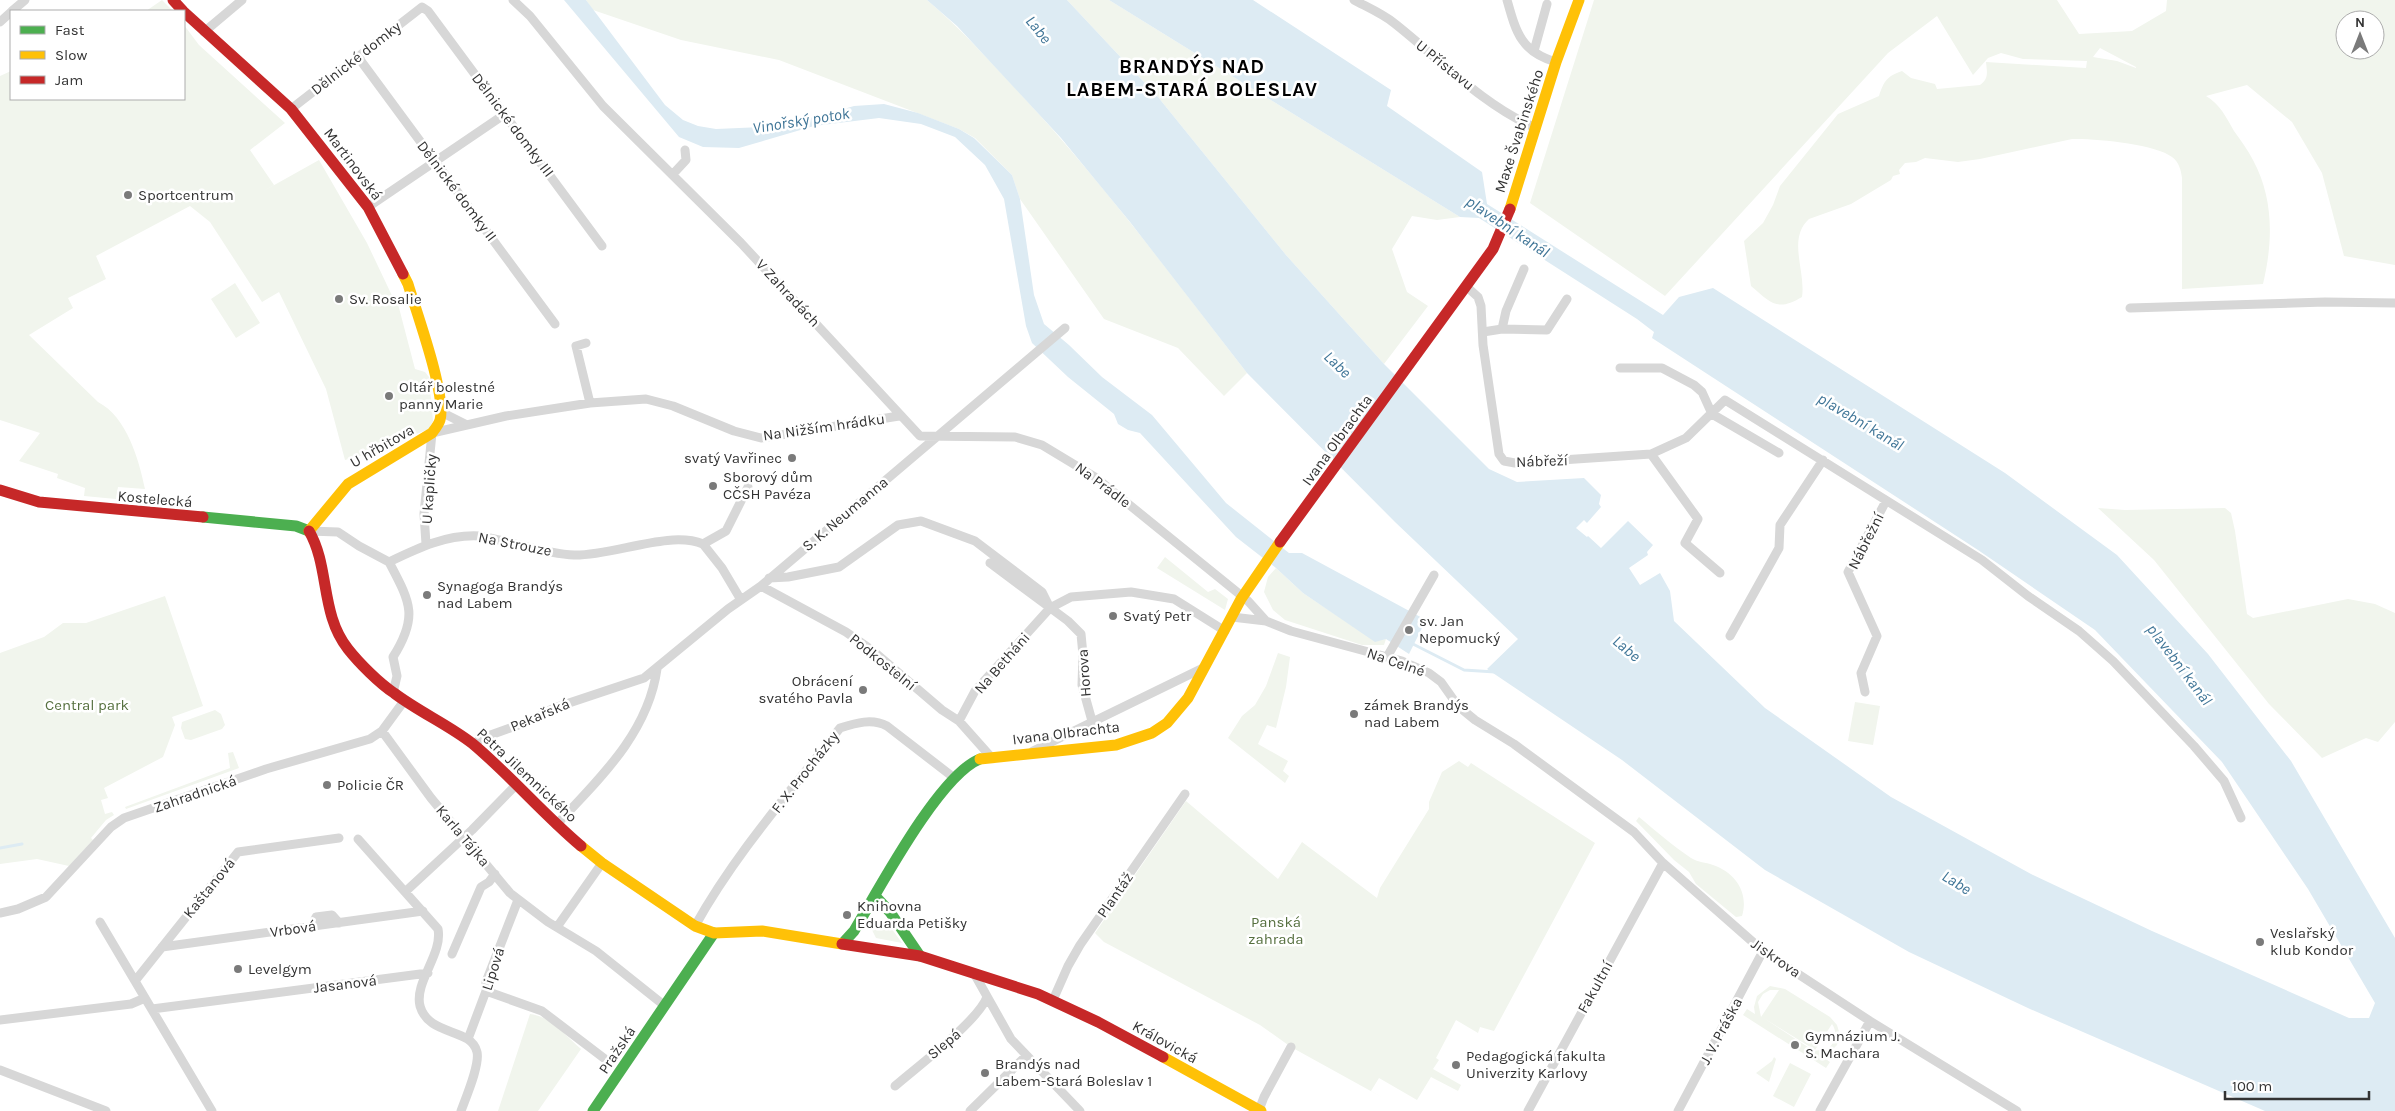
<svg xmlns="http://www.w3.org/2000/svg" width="2395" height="1111" viewBox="0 0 2395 1111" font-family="Karla,sans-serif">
<rect width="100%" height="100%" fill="#fff"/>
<path fill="#f1f5ed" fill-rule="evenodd" d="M162 0 173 11H146Z
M586 0H927C959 27 986 57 1015 88 1099 178 1172 276 1247 373L1224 396 1178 348 1104 319 1020 199 1012 175 975 138 959 129 779 60 681 40 593 10Z
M1067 0H1109L1460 217 1437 220 1412 216 1392 249 1407 292 1428 306 1384 364 1286 255 1158 97Z
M1594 0H2057L2079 34 2132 31 2166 11 2167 0H2395V265L2344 256 2322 173 2292 122 2247 85 2206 96C2220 104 2226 117 2234 131 2241 141 2248 150 2253 160 2274 199 2273 242 2263 284L2182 289V178C2181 170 2179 162 2172 157 2156 144 2093 138 2072 139L1980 159 1958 162 1925 158 1916 162 1905 163 1899 170 1900 174 1893 176 1891 180 1851 204 1809 219C1787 239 1806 271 1802 297 1777 312 1771 303 1751 286L1744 241 1763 223 1773 205 1780 186 1838 114 1879 96C1884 81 1887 76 1902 71L1911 78 1935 84 1937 89 1980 85C1989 79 1987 72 1986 62L2086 68 2087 61 2023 59 2001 53 1988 58 1973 75 1937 16 1888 53 1665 296 1530 203ZM2345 20H2375V50H2345ZM2100 48 2136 67V68L2117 61 2093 57Z
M184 25 199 45 285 123 250 150 274 185 260 193 319 160 367 243 396 304H398L415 369 425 372 429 377 433 421 429 429 363 455 345 460 326 389 279 292 262 302 210 222 190 206 96 256 106 279 68 298 73 308 29 335 98 402C127 417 139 460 145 489L118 487 116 499 84 496 85 488 57 478 58 474 19 461 40 433 0 420V76L11 71V99H184Z
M235 283 260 323 236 338 211 299Z
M2098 508 2125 510 2225 508 2231 513 2235 531 2247 614 2253 618 2348 599 2375 604 2395 613V722L2378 742 2366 738 2322 758 2269 704 2154 560Z
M1165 557 1208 592 1215 589 1228 599 1225 610 1157 568Z
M1276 568 1303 593 1375 641 1386 639 1384 645H1362L1285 620 1273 610 1264 592 1268 577Z
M165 596 203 706 172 717 175 725 163 757 104 788 108 798 101 800 105 814 112 812 114 815 106 820 91 838 93 840 69 866 37 859 0 864V653L44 637 63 623H86Z
M1278 653 1290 657 1286 687 1276 728 1267 725 1258 744 1288 761 1283 771 1289 776 1285 783 1228 738 1242 716 1255 705 1266 686Z
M1855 702 1880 706 1873 745 1848 741Z
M215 710 221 714 225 725 222 729 191 740 185 739 181 728 182 722Z
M233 752 239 768 126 809 125 807 230 768 228 753Z
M1459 761 1468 767 1471 763 1595 843 1494 1031 1480 1027 1478 1033 1456 1020 1436 1058 1439 1060 1433 1069 1461 1085 1458 1091 1431 1077 1417 1100 1379 1078 1371 1091 1387 1100 1291 1047 1260 1025 1104 942 1095 933 1186 801 1278 879 1302 842 1377 898 1380 888 1429 809V802L1442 772Z
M1639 817C1656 831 1673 846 1691 858 1699 863 1705 862 1713 865 1736 873 1749 893 1742 916L1736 917 1696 884 1689 872 1674 860 1636 821Z
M879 919 886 921 902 943 876 938 871 928 873 922Z
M1770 986 1785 989 1830 1017 1837 1025 1840 1035 1837 1045 1829 1053 1820 1055 1830 1062 1826 1068 1743 1015 1747 1009 1755 1014 1754 1007 1757 996ZM1770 990H1779L1761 1017 1758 1002 1763 994ZM1762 1017 1815 1050 1832 1024C1838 1033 1836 1043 1827 1049L1814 1051Z
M530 1014C550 1016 566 1036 581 1049L538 1111H498Z
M1774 1057 1776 1059 1769 1082 1756 1073 1772 1061Z
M1790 1063 1811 1074 1794 1107 1773 1096Z"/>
<path fill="#ddebf3" d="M564 0H586L665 105 683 120 698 126 716 129 762 127 823 115 854 106 884 104 918 113 959 129 974 138 1012 175 1020 199 1034 295 1044 324 1069 345 1102 377 1152 415 1226 503 1289 553H1302L1426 620 1409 654 1386 639 1375 642 1303 593 1276 568 1236 537 1140 433 1128 430 1118 424 1114 414 1068 377 1032 343 1026 326 1004 199 985 165 955 137 921 124 879 118 814 126 739 148 703 147 679 137Z
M927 0H1067L1158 97 1286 255 1384 364 1489 469 1517 482 1584 478 1601 495 1599 504 1601 507 1587 523 1584 520 1576 528 1587 537 1588 536 1601 548 1628 521 1653 545 1647 552 1648 555 1629 568 1640 585 1660 573 1670 591 1674 621 1765 708 1891 797 2031 874 2152 931 2349 1018H2369L2375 1003 2308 889 2222 762 2095 630 1978 550 1652 338 1654 332 1637 319 1479 218 1460 217 1109 0H1253L1391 90 1387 106 1482 172 1487 204 1663 315 1679 297 1713 288 2005 473 2117 555 2208 654 2291 761 2395 938V1111H2265L2030 1009 1909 952 1765 870 1622 760 1487 669 1518 639 1395 522 1247 373 1130 222 1061 138 957 26Z"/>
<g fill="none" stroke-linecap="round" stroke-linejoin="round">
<path stroke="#ddebf3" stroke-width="3" d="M1411 643 1464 670 1495 672
M0 848 22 844"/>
<path stroke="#d7d7d7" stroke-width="9" d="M513 0 530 16 603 106 741 243 920 436 1015 437 1042 445 1095 477 1248 601 1266 621
M1354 0C1367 7 1383 14 1394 23 1440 59 1482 105 1536 128
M1507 0C1516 32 1521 52 1556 62
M12 11 25 0
M0 22 11 12
M204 32 242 0
M1534 51 1547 4
M358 57 555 324
M291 109 422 7 428 11 602 246
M673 174 686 160 685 150
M368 207 505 114
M1467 287 1478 297 1481 306 1483 345 1499 454 1504 461 1515 463 1651 454 1686 438 1725 400 1982 560 2028 596 2079 631 2113 661 2194 746 2224 781 2241 818
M2130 308 2325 302 2395 303
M1502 329 1506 311 1524 269
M1483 332 1502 329 1547 330 1567 299
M586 343 576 346 590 403
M1620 368H1662L1694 385 1702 392 1712 414 1779 453
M441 412 467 425
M1651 454 1698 519 1685 543 1720 573
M309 531 338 532 359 546 389 562
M426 544 424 514 432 433 506 416 590 403 646 399 673 406 734 431 761 438 899 416
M703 544 726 531 748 487
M703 544 722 568 741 600
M389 562C418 548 447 534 480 536 509 541 546 554 574 555 613 556 669 530 703 544
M389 562C410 602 419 616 393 657L397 676 393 693
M990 563 1068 621 1081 634 1083 655 1082 685 1092 721
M769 578 788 577 839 567 898 525 921 521 975 541 1042 592 1050 608
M761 586 846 632 873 651 942 710 959 721 991 757
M1232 617 1266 621 1291 631 1402 661 1429 673 1441 682 1458 706 1475 720 1514 744 1634 832 1663 863 1763 951 1870 1021 2017 1111
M1730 636 1779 548 1780 525 1823 460
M1387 657 1434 575
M1865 692 1861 673 1877 636 1848 572 1886 501
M959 721 975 691 1050 608 1071 597 1131 592 1174 599 1225 631
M382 731 431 798 510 893 548 922 596 951 665 1006
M473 744 485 737 527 722 554 708 644 678 728 609 761 586 1065 328
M1033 751 1203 668
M556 825C598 780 648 734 657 669
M358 839 438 929C443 954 414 982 420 1006 429 1037 471 1027 477 1052 480 1065 466 1097 461 1111
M405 892 472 830 516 785
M0 913 18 909 46 897 111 827 124 818 266 769 370 739 382 731 404 701
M100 922 212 1111
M312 926 316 917 332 915 339 923
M695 926C735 854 790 792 840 728 856 723 872 718 887 726L953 777
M557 927 602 863
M162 947 423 911
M452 954 481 887 489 882 495 874
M975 975 1011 1039 1080 1111
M135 981 238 852 339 838
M486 991 542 1011 605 1059
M1053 1000 1068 966 1080 945 1185 794
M152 1009 428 973
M0 1020 131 1004 145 998
M468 1039 486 991V982L518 900
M0 1070 106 1111
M895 1086C918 1066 978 1021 987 997
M1259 1110 1264 1097 1291 1047
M970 1111 1026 1056
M1528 1111 1663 863
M1678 1111 1763 951
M1820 1111 1870 1021"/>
<path stroke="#4caf50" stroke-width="11" d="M203 517 296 526 309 531
M876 897 890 912 920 956
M843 943 854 931C878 891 939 775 980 759
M593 1111 714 933"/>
<path stroke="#ffc107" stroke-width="11" d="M1510 209 1556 62 1579 0
M309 531 348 484 432 433C435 429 439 424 440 420 447 396 416 311 408 284L403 274
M980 759 1116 745 1152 733 1167 723 1188 698 1241 599 1280 542
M581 846 602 863 695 926 714 933 762 931 842 944
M1163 1057 1261 1111"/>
<path stroke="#c62828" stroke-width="11" d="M173 0 183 11
M184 12 291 109 368 207 403 274
M0 490 39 502 203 517
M309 531C330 567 320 614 348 649 359 663 379 683 394 693 419 712 449 725 473 744 511 776 543 814 581 846
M1280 542 1493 249 1510 209
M842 944 920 956 1038 994 1098 1022 1163 1057"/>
</g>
<g fill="#7a7a7a" stroke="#fff" stroke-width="2">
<circle cx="128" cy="195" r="5"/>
<circle cx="339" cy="299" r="5"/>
<circle cx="389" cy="396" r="5"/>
<circle cx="792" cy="458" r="5"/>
<circle cx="713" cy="486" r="5"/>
<circle cx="427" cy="595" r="5"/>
<circle cx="1113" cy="616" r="5"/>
<circle cx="1409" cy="630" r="5"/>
<circle cx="863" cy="690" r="5"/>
<circle cx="1354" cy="714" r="5"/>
<circle cx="327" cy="785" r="5"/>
<circle cx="847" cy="915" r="5"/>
<circle cx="2260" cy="942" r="5"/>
<circle cx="238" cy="969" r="5"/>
<circle cx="1795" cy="1045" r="5"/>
<circle cx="1456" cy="1065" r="5"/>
<circle cx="985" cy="1073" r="5"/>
</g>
<g text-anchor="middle" stroke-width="5" stroke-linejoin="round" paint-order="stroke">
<g font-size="15" fill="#333" stroke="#fff">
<text transform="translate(356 58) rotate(-38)" y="5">Dělnické domky</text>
<text transform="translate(1445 65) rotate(39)" y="5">U Přístavu</text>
<text transform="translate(513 125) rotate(53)" y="5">Dělnické domky III</text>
<text transform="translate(1519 131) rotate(-72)" y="5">Maxe Švabinského</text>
<text transform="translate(353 164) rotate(53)" y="5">Martinovská</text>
<text transform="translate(457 191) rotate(53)" y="5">Dělnické domky II</text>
<text transform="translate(788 293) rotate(47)" y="5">V Zahradách</text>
<text transform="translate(824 427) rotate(-8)" y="5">Na Nižším hrádku</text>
<text transform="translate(1337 440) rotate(-54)" y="5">Ivana Olbrachta</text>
<text transform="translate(382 446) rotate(-30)" y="5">U hřbitova</text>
<text transform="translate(1542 461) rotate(-2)" y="5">Nábřeží</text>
<text transform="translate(1103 485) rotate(37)" y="5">Na Prádle</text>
<text transform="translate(429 489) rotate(-86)" y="5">U kapličky</text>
<text transform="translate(155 499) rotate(5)" y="5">Kostelecká</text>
<text transform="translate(845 514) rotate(-40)" y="5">S. K. Neumanna</text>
<text transform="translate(1866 541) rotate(-63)" y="5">Nábřežní</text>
<text transform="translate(515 544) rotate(11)" y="5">Na Strouze</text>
<text transform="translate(883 662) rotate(39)" y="5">Podkostelní</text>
<text transform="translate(1396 662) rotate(19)" y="5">Na Celné</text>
<text transform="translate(1002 663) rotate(-49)" y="5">Na Betháni</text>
<text transform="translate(1084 673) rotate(-94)" y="5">Horova</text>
<text transform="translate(540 715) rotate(-23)" y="5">Pekařská</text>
<text transform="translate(1066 733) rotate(-7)" y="5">Ivana Olbrachta</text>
<text transform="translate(805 772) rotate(-52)" y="5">F. X. Procházky</text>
<text transform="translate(527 775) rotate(43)" y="5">Petra Jilemnického</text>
<text transform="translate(195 794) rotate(-19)" y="5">Zahradnická</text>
<text transform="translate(463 836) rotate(50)" y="5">Karla Tájka</text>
<text transform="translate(209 888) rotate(-51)" y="5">Kaštanová</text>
<text transform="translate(1115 895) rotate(-55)" y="5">Plantáž</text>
<text transform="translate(293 929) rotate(-8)" y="5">Vrbová</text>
<text transform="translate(1776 958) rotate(35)" y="5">Jiskrova</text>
<text transform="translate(493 969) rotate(-72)" y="5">Lipová</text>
<text transform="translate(345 984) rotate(-7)" y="5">Jasanová</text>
<text transform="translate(1595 987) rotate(-61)" y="5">Fakultní</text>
<text transform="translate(1721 1031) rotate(-62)" y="5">J. V. Práška</text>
<text transform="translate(1165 1042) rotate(29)" y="5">Královická</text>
<text transform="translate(944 1044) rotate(-40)" y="5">Slepá</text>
<text transform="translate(617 1050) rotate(-56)" y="5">Pražská</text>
</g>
<g font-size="15" fill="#333" stroke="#fff" text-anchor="start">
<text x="138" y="200">Sportcentrum</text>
<text x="349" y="304">Sv. Rosalie</text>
<text x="399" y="392">Oltář bolestné<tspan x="399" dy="17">panny Marie</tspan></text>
<text x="782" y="463" text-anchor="end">svatý Vavřinec</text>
<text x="723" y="482">Sborový dům<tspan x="723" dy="17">CČSH Pavéza</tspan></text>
<text x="437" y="591">Synagoga Brandýs<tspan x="437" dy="17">nad Labem</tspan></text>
<text x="1123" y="621">Svatý Petr</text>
<text x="1419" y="626">sv. Jan<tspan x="1419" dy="17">Nepomucký</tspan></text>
<text x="853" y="686" text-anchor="end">Obrácení<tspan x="853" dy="17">svatého Pavla</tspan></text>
<text x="1364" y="710">zámek Brandýs<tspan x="1364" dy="17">nad Labem</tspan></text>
<text x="337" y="790">Policie ČR</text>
<text x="857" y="911">Knihovna<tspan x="857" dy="17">Eduarda Petišky</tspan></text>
<text x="2270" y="938">Veslařský<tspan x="2270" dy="17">klub Kondor</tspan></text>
<text x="248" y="974">Levelgym</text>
<text x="1805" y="1041">Gymnázium J.<tspan x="1805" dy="17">S. Machara</tspan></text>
<text x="1466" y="1061">Pedagogická fakulta<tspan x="1466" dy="17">Univerzity Karlovy</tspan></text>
<text x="995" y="1069">Brandýs nad<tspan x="995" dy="17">Labem-Stará Boleslav 1</tspan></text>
</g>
<g font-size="15" fill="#56703f" stroke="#fff">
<text x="87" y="710">Central park</text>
<text x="1276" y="927">Panská<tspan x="1276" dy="17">zahrada</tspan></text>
</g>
<g font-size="16" font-style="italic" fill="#3f7597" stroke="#fff">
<text transform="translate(1039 29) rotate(51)" y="6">Labe</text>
<text transform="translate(801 120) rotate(-9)" y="6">Vinořský potok</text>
<text transform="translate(1508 226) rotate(34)" y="6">plavební kanál</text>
<text transform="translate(1338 364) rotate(44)" y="6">Labe</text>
<text transform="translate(1861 421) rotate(31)" y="6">plavební kanál</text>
<text transform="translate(1627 648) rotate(40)" y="6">Labe</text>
<text transform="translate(2180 664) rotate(53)" y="6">plavební kanál</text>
<text transform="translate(1957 882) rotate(32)" y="6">Labe</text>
</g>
<g font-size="20" font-weight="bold" letter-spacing="1" fill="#000" stroke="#fff">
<text x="1192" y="73">BRANDÝS NAD<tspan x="1192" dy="23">LABEM-STARÁ BOLESLAV</tspan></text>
</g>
</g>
<rect x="10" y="10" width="175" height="90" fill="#ffffff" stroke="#adadad"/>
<rect x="20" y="26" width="25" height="8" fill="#4caf50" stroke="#adadad"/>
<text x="55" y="35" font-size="15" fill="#333333">Fast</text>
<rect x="20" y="51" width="25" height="8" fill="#ffc107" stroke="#adadad"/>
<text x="55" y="60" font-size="15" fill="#333333">Slow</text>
<rect x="20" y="76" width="25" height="8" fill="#c62828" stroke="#adadad"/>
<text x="55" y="85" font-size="15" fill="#333333">Jam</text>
<g transform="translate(2360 35)"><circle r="24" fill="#ffffff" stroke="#adadad"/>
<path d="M0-4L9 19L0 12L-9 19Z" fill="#7a7a7a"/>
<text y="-8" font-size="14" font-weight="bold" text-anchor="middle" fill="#333333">N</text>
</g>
<path d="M2225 1091v8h144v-8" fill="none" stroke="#333333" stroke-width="2.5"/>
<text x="2232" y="1091" font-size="15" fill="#333333" stroke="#ffffff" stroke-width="4" paint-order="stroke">100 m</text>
</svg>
